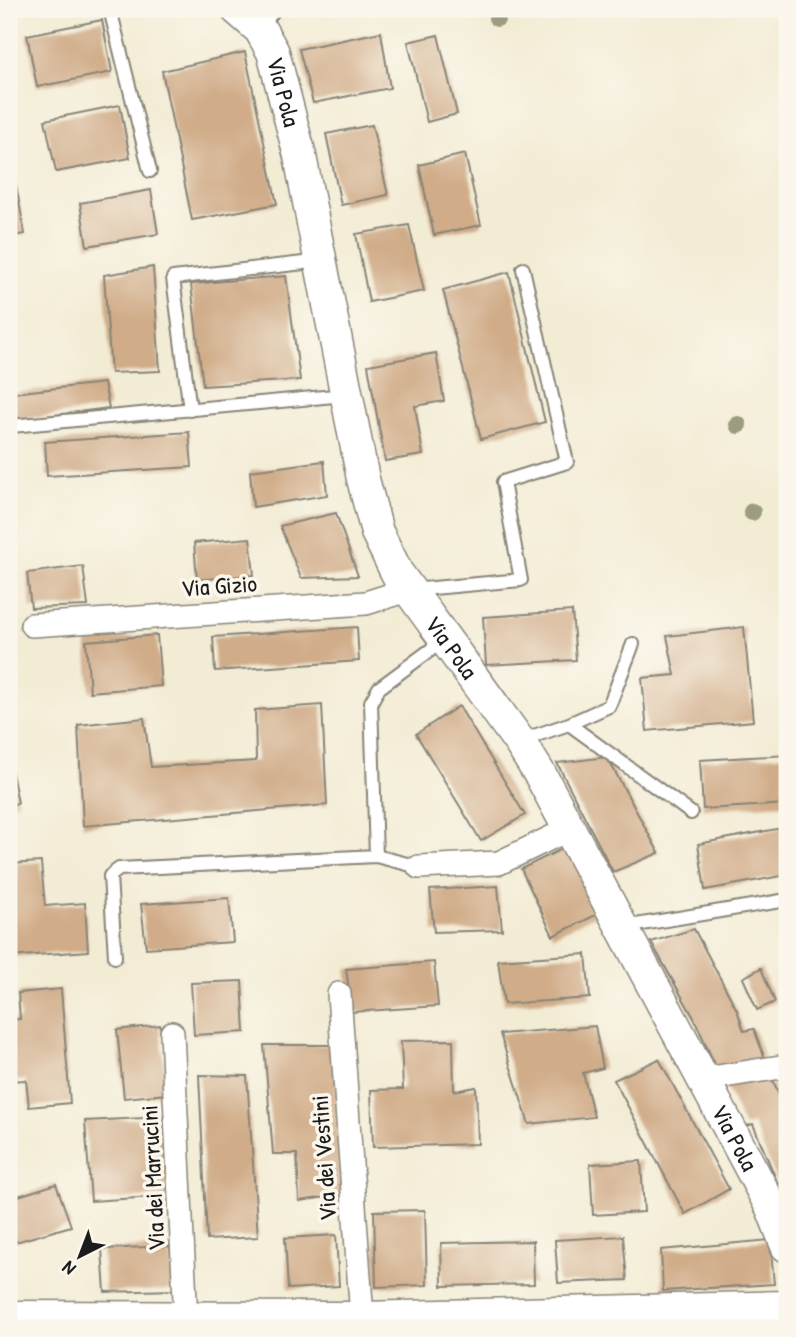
<svg xmlns="http://www.w3.org/2000/svg" width="796" height="1337" viewBox="0 0 796 1337" font-family="'Patrick Hand',sans-serif">
<rect width="100%" height="100%" fill="#fbf7ec"/>
<filter id="ink" filterUnits="userSpaceOnUse"><feTurbulence type="fractalNoise" baseFrequency=".0143" numOctaves="2"/><feDisplacementMap in="SourceGraphic" scale="14" xChannelSelector="R" yChannelSelector="G"/><feConvolveMatrix kernelMatrix="1 2 1 2 8 2 1 2 1" color-interpolation-filters="sRGB"/></filter>
<filter id="wash" filterUnits="userSpaceOnUse"><feTurbulence type="fractalNoise" baseFrequency=".00686" numOctaves="4" result="noise"/><feDisplacementMap in="SourceGraphic" scale="28" xChannelSelector="R" yChannelSelector="G"/><feGaussianBlur stdDeviation="1.57" result="paint"/><feColorMatrix in="noise" values="0 0 0 0 0 0 0 0 0 0 0 0 0 0 0 0 0 1.4 0 .05"/><feComposite in="paint" operator="in"/></filter>
<g filter="url(#wash)">
<rect width="100%" height="100%" fill="#f3ecd5"/>
<g id="blocks">
<path fill="#d0ac88" d="M102 20 112 72 37 87 27 35Z
M381 32 390 88 313 103 299 49Z
M438 35 457 114 427 122 408 42Z
M245 52 277 204 192 220 162 71Z
M120 105 130 158 56 172 45 120Z
M372 125 388 195 341 205 326 134Z
M10 153 25 234 9 237V154Z
M465 154 481 225 434 235 419 165Z
M151 190 158 234 87 246 80 203Z
M409 225 424 291 369 302 356 234Z
M153 267 160 371 111 373 104 275Z
M509 272 545 422 481 439 443 290Z
M286 276 300 380 203 386 191 284Z
M436 353 444 401 415 406 423 455 385 461 368 365Z
M104 383 109 408 16 420 12 393Z
M189 432 192 467 47 476 45 442Z
M324 461 327 495 253 507 250 471Z
M336 513 358 576 301 578 280 526Z
M250 538 254 575 197 580 194 543Z
M83 566 88 606 31 608 27 573Z
M572 611 576 660 486 665 483 617Z
M357 627 359 661 215 671 213 637Z
M744 627 753 721 647 731 642 678 675 675 667 636Z
M157 635 161 686 90 692 86 641Z
M322 705 327 805 83 826 78 725 144 718 151 767 256 761 255 710Z
M459 706 525 815 481 841 416 734Z
M787 755V804L703 809 700 760Z
M607 757 659 853 613 872 557 763Z
M9 758 18 803 9 805Z
M787 827V875L705 890 698 844Z
M568 846 600 913 553 936 521 869Z
M41 862 45 906 85 903 88 951 9 957V864Z
M498 886 502 930 434 932 430 890Z
M229 898 233 942 146 948 141 904Z
M694 929 737 1010 744 1031 754 1029 766 1062 718 1072 694 1018 651 942Z
M586 954 590 998 504 1004 498 960Z
M434 962 438 1006 352 1012 346 969Z
M761 968 775 1002 757 1010 743 978Z
M242 981 245 1032 194 1035 191 983Z
M61 989 70 1103 29 1107 26 1080 9 1081V1020L20 1019 18 993Z
M160 1025 167 1094 124 1098 117 1030Z
M595 1026 603 1068 583 1073 594 1117 529 1124 500 1034Z
M453 1040 454 1091 476 1087 478 1144 373 1147 371 1090 403 1089 401 1041Z
M264 1045H335L341 1195 299 1201 297 1154H273Z
M659 1059 729 1189 685 1214 614 1080Z
M770 1073 787 1114V1182L778 1184 753 1124 744 1127 724 1082Z
M199 1075 247 1076 258 1237 207 1240Z
M164 1117 169 1196 91 1201 85 1121Z
M641 1161 644 1212 593 1215 590 1164Z
M56 1184 71 1226 9 1244V1199Z
M425 1210 427 1285 376 1287 374 1211Z
M336 1235 339 1286 288 1289 285 1238Z
M623 1236 627 1280 558 1283 555 1240Z
M770 1240 774 1284 663 1291 661 1250Z
M533 1241 534 1284 442 1286 441 1243Z
M170 1246 174 1290 105 1292 102 1249Z"/>
</g>
</g>
<g filter="url(#ink)">
<use href="#blocks" fill-opacity="0" stroke="#888478" stroke-width="2"/>
<g fill="none" stroke-linecap="round" stroke-linejoin="round">
<g stroke="#888478" stroke-width="16">
<path id="lane" d="M110 9 150 171
M260 28 275 9
M190 410 173 278 321 261
M11 426 345 395
M411 590 521 580 503 482 567 462 523 269
M569 724 691 813
M519 741 569 724 609 706 633 644
M376 856 371 702 379 688 444 640
M624 927 787 900
M115 957 110 876 119 869 376 856 419 867"/>
</g>
<g stroke="#888478" stroke-width="26">
<path id="street" d="M32 625 366 603 407 590
M419 867 499 863 571 828
M339 994 362 1318
M172 1033 186 1320
M705 1079 787 1066"/>
</g>
<g stroke="#888478" stroke-width="35">
<g id="secondary">
<path id="s1" d="M237 9 260 29 273 52 300 156 363 479 377 532 397 573 519 741 541 776 772 1208 787 1246"/>
<path d="M9 1317 362 1318 787 1307"/>
</g>
</g>
<use href="#lane" stroke="#fff" stroke-width="12"/>
<use href="#street" stroke="#fff" stroke-width="23"/>
<use href="#secondary" stroke="#fff" stroke-width="32"/>
</g>
<g fill="#9c9c80">
<circle cx="497" cy="18" r="9"/>
<circle cx="738" cy="425" r="9"/>
<circle cx="752" cy="512" r="9"/>
</g>
</g>
<g text-anchor="middle" stroke-width="7" stroke-linejoin="round" paint-order="stroke">
<g font-size="24" fill="#1c1c1c" stroke="#fbf7ec">
<text dy="8" stroke="none"><textPath href="#s1" startOffset="98">Via Pola</textPath></text>
<text transform="translate(219 586) rotate(-4)" y="8">Via Gizio</text>
<text dy="8" stroke="none"><textPath href="#s1" startOffset="686">Via Pola</textPath></text>
<text dy="8" stroke="none"><textPath href="#s1" startOffset="1253">Via Pola</textPath></text>
<text transform="translate(324 1158) rotate(-94)" y="8">Via dei Vestini</text>
<text transform="translate(153 1178) rotate(-93)" y="8">Via dei Marrucini</text>
</g>
</g>
<rect width="796" height="1337" fill="none" stroke="#fbf7ec" stroke-width="35"/>
<g transform="translate(80 1256) rotate(222)" stroke="#fbf7ec" stroke-width="5" paint-order="stroke">
<path d="M0-5L12 26L0 18L-12 26Z" fill="#1c1c1c"/>
<text y="-10" font-size="19" font-weight="bold" text-anchor="middle" fill="#1c1c1c">N</text>
</g>
</svg>
